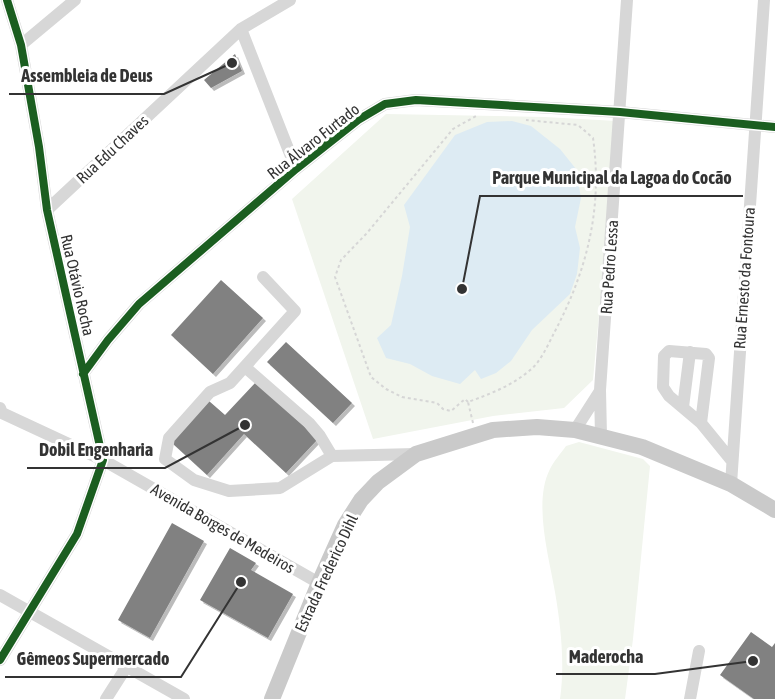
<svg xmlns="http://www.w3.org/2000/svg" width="775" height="699" viewBox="0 0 775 699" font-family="'Asap Condensed',sans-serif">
<defs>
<filter id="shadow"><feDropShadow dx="3" dy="3" stdDeviation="0" flood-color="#0004"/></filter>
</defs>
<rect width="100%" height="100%" fill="#fff"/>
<path fill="#f1f5ed" d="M386 114 545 117 617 121 593 380 564 408 493 416 373 439 292 199Z
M579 442 643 459 650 466 633 639 625 699H560C565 665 561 627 555 592 549 557 533 502 550 469 554 461 561 453 566 446Z"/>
<path fill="#ddebf3" d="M512 121 531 126 560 149 576 169 581 198 575 227 580 248 577 274 570 294 532 330 511 361 496 373 481 379 475 370 460 384 432 376 410 364 386 358 377 338 391 325 402 276 410 227 404 205 455 135 487 122Z"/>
<path fill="#818181" filter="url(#shadow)" d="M235 54 242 71 211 88 204 80Z
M221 280 263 318 213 374 171 335Z
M286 342 352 403 333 423 267 362Z
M256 382 318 439 286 473 244 434 207 475 171 442 209 401 225 415Z
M172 523 204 541 150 638 118 620Z
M230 548 256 563 251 570 293 594 268 638 200 600Z
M751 632 772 647 775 643V699H754L720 675Z"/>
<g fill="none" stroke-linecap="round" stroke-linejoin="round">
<path stroke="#d6d6d6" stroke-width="2" stroke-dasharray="3 3" stroke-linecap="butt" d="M468 402 465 399 451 411 443 409 437 403 402 397 386 389 371 377 335 277 341 260 367 233 453 129 476 116
M473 423 468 402C490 394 511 386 529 371 540 363 548 345 554 333 587 271 603 208 593 138L578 125 526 120"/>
<path stroke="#d7d7d7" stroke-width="12" d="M241 29 296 169
M21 45 75 0
M47 210 241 29 290 0
M263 277 295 311 230 383 210 392 169 438 165 459 194 480 229 491 280 488 332 456 416 454
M245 367 309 423 320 436 332 456
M83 374 108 340 139 304 296 169 358 120 385 104 416 100 620 112 775 127
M683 407 690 352
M0 408 2 413 103 460 319 583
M701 423 669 396 663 387 664 356 669 351 706 354 709 358 701 423 732 461
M575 430 600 391
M601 436 600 390 627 0
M731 484 764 0
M0 595 184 699
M0 660 77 534 103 460 47 210 39 147 21 45 7 0
M106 699 127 666
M690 699 699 651"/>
<path stroke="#cacaca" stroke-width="16" d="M272 699 319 583 345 525 361 500 378 482 416 454 493 430 537 427 575 430 642 447 731 484 775 510"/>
<g stroke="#fff" stroke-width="11">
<path id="cycleway" d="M83 374 108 340 139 304 296 169 358 120 385 104 416 100 620 112 775 127
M0 660 77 534 103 460 47 210 39 147 21 45 7 0"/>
</g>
<use href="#cycleway" stroke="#1b5e20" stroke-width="8"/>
</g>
<g text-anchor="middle" stroke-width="6" stroke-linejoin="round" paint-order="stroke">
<g font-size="16" fill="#333" stroke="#fff">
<text transform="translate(313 141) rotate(-38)" y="6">Rua Álvaro Furtado</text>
<text transform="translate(112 149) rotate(-43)" y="6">Rua Edu Chaves</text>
<text transform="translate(609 267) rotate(-86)" y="6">Rua Pedro Lessa</text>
<text transform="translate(744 278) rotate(-86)" y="6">Rua Ernesto da Fontoura</text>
<text transform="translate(78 285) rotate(77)" y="6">Rua Otávio Rocha</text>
<text transform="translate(223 528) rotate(30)" y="6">Avenida Borges de Medeiros</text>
<text transform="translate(326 573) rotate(-65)" y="6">Estrada Frederico Dihl</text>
</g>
</g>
<path fill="none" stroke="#333" stroke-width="2" d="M232 63L164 94H9M462 289L480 196H743M245 425L165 468H27M753 661L655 674H556M241 582L181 677H5"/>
<g fill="#333" stroke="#fff" stroke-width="2">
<circle cx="232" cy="63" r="6"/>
<circle cx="462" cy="289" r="6"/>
<circle cx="245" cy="425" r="6"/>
<circle cx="753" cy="661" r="6"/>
<circle cx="241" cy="582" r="6"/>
</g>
<g font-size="18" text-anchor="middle" font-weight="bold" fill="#333" stroke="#fff" stroke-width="6" stroke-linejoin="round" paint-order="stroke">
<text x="87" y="82">Assembleia de Deus</text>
<text x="612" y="184">Parque Municipal da Lagoa do Cocão</text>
<text x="96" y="456">Dobil Engenharia</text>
<text x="606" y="663">Maderocha</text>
<text x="93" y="665">Gêmeos Supermercado</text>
</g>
</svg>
